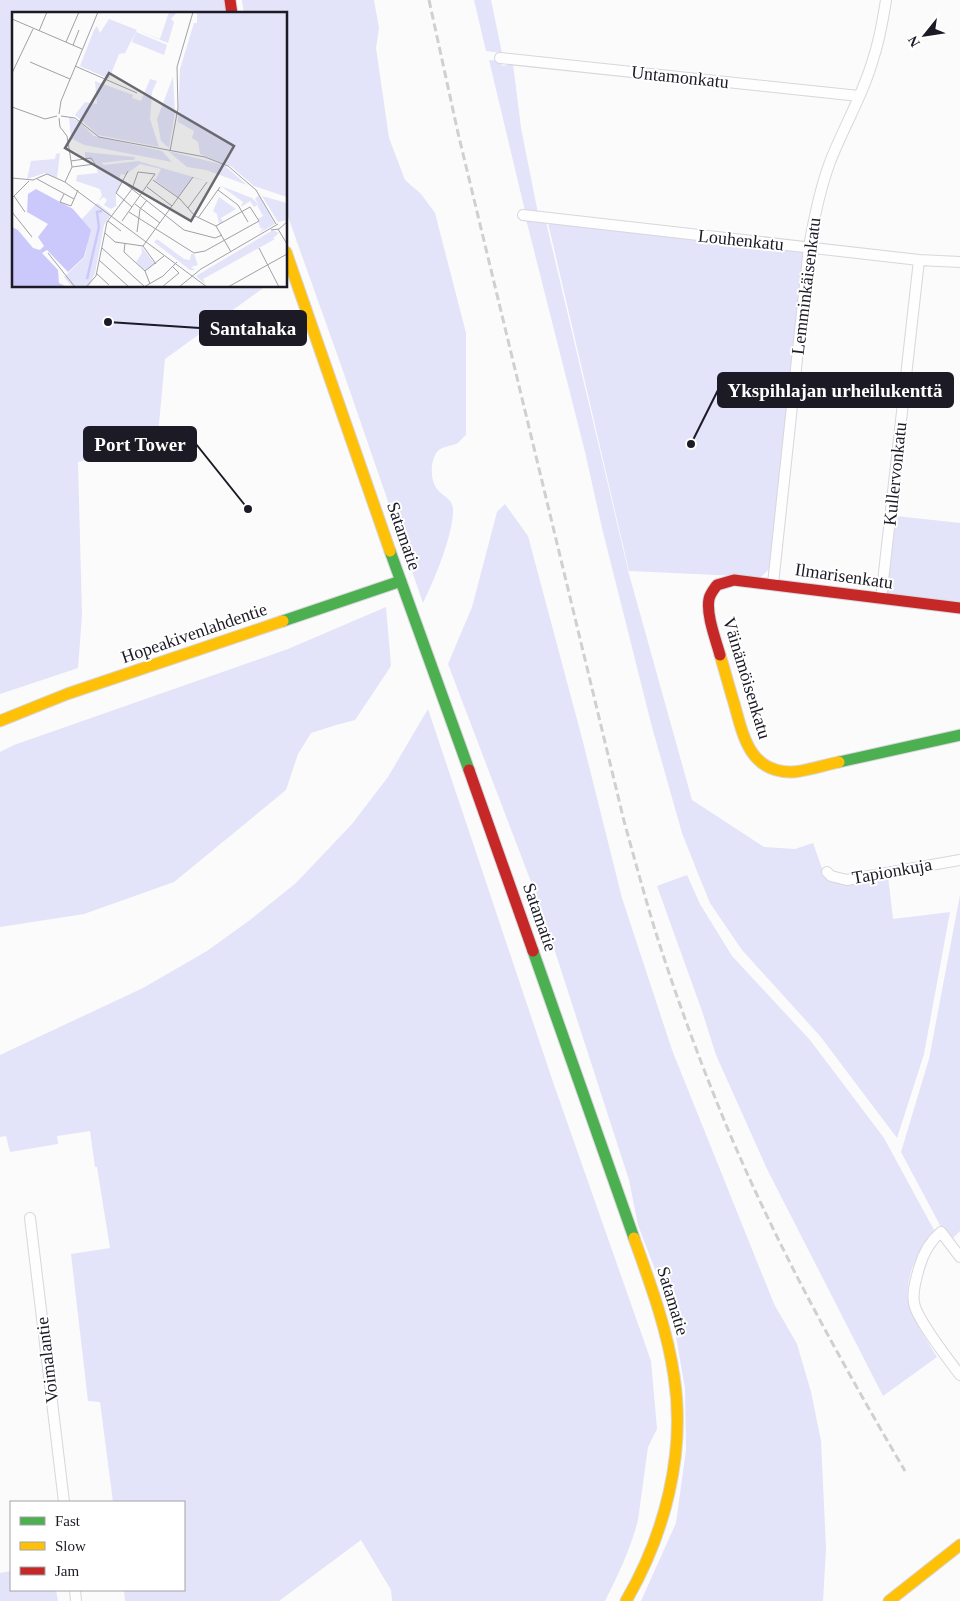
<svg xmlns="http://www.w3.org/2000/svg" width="960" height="1601" viewBox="0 0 960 1601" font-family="Georgia,serif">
<rect width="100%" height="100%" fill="#fbfbfb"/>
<path fill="#e3e3f9" d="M0 0H225L227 14H14V286H266L165 359 157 445 109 454 78 462 82 615 78 668 0 694Z
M242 0H374L379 28 376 48 389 138 405 180 421 194 435 213 466 333V435C463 437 460 441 458 443 451 447 443 445 437 452 430 461 430 480 437 489 442 496 453 499 453 509 454 533 434 581 423 603L342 368 286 211V14H244Z
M474 0H491L502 53 486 51Z
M489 60 501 61 502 66 513 64 521 128 538 213 525 211Z
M526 219 546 222 629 574 692 800 764 847 795 849 813 843 824 874 831 880 888 876 893 919 950 912 924 1054 897 1138 820 1036 742 950 710 903 697 871 682 833 652 727 602 528 585 452Z
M548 223 804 252 769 569 761 577 629 571Z
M505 504 528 536 583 742 622 898 672 1050 774 1304 797 1344 811 1392 821 1441 826 1548 823 1601H641L676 1523 686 1450 685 1388 672 1314 638 1225 629 1180 541 908 448 664 472 607 497 512Z
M896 516 960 523V603L887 593Z
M386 607 391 666 355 720 336 725 311 733 298 754 286 790 174 882 84 914 0 927V752L14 745 288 649Z
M428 709 553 1082 651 1361 657 1429 648 1447 638 1520C631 1548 618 1575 605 1601H392L391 1590 361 1540 279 1601H125L124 1590H184V1502H113L100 1402 88 1401 71 1254 110 1248 97 1167H95L90 1131 57 1136 58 1144 10 1152 6 1136 0 1137V1055L143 988 207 951 250 920 296 883 352 824 388 777Z
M687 875 700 904 732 956 810 1040 884 1138 934 1230C918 1248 905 1277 908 1301 911 1317 928 1342 937 1357L883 1396 767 1169 716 1055 702 1011 657 886Z
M960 895V1231L951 1240 941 1227 901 1152 929 1059Z
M11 1571V1590H56L58 1601H0V1573Z"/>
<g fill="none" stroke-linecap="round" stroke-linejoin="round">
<g stroke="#d7d7dd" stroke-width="12">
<path id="street" d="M500 58 859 96
M523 215 919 260 960 262
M773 584 809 247C814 218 820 189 830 162 844 126 864 93 874 56 880 38 883 19 886 0
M881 599 919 260
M827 872 831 876 847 880 960 860
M30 1218 64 1502
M960 1257 941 1232C929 1242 923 1254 919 1268 916 1279 912 1291 914 1303 917 1320 949 1360 960 1375
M75 1590 76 1601"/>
</g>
<g stroke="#d7d7dd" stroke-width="13">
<path id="fast" d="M390 551 469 770
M283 621 401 581
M839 762 960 735
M533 951 634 1238"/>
</g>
<g stroke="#d7d7dd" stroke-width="13">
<path id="slow" d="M286 252 390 551
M720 655C725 671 729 687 734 703 743 735 749 771 790 772 804 772 824 765 839 762
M0 721 67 694 283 621
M626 1601C665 1534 686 1453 674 1376 667 1328 650 1283 634 1238
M889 1601 960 1545"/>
</g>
<g stroke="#d7d7dd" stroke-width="13">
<path id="jam" d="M230 0 232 14
M720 655C716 640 706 615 709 599 710 594 714 589 717 585L734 580 960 608
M469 770 533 951"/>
</g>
<use href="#street" stroke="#fefefe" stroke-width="10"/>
<use href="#fast" stroke="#4caf50" stroke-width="11"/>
<use href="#slow" stroke="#ffc107" stroke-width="11"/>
<use href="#jam" stroke="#c62828" stroke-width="11"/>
<path stroke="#d0d0d1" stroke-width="3" stroke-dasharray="8 4" stroke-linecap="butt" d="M429 0 458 133 624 821C634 857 644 894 655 930 672 984 691 1037 712 1090 764 1223 833 1348 905 1471"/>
</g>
<g text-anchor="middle" stroke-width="4" stroke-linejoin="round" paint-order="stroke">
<g font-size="18" fill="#1b1a25" stroke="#fff">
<text transform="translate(680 77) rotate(6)" y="6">Untamonkatu</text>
<text transform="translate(741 240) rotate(6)" y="6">Louhenkatu</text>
<text transform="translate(806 286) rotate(-83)" y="6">Lemminkäisenkatu</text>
<text transform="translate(895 474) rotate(-84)" y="6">Kullervonkatu</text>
<text transform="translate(404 536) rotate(71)" y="6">Satamatie</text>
<text transform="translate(844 576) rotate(8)" y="6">Ilmarisenkatu</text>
<text transform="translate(194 633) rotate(-19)" y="6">Hopeakivenlahdentie</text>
<text transform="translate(747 678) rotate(73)" y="6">Väinämöisenkatu</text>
<text transform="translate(892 871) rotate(-10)" y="6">Tapionkuja</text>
<text transform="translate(540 917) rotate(71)" y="6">Satamatie</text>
<text transform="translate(673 1301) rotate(73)" y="6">Satamatie</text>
<text transform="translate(47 1360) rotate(-97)" y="6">Voimalantie</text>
</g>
</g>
<g transform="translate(12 12)">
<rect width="275" height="275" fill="#fbfbfb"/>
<path d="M157 0H165L159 7 162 10 156 31 125 18 113 41 107 42 97 67 68 54 82 18 85 14 88 21 97 7 148 27ZM185 0H275V185L242 174 220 155 188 142 186 130 180 126 182 119 166 110 168 57 182 11H185ZM124 20 155 33 152 43 120 30ZM161 65 163 101 157 136 149 129 145 107ZM138 67 145 69 140 80 138 107 147 135 86 123 63 103 73 90 85 92 83 69 121 83 120 86 129 89ZM57 105 66 109 82 124 150 139 160 150 72 133 59 126ZM156 139 212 153 235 173 194 158 175 155ZM73 140 123 145 122 148H114L89 151 92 153 126 149 195 169 181 166 166 185 143 168 149 157 128 152 113 163 109 162 107 167 111 170 104 182V194L99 197 92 193 95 188 92 185 86 189 90 184 88 177 64 169 65 163 86 161 82 149 73 146ZM48 141 45 166 33 161 15 167 19 149 43 147 44 142ZM209 174 240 186 247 193 243 187 247 183 263 212 247 221 252 216 249 217 247 213 246 207 251 204 245 193 242 195 238 189 229 195 231 190ZM250 184 275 191V208L266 210ZM207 185 224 197 209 206 211 210 207 212 205 202 201 199ZM85 191 99 202 92 213 83 261 77 275H60L52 265 73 245 78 218 69 208ZM261 218 267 221 261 226 257 224 263 227 191 267 193 272 184 264ZM145 227 172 247 178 248 179 242H182L186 253 179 255 183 258H178L142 230ZM129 234 143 252 133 259 124 250 130 241Z" fill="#e3e3f9"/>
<path d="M24 177 61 197 79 218 72 245 56 260 35 238 30 241 46 258 47 271 55 275H0V215L6 218 21 236 28 238 32 234 26 225 36 212 15 200 16 182Z" fill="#cbc9fc"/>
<path fill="none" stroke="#cbc9fc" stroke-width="2.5" d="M75 267 87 215 85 200 90 199"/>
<path fill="none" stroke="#a1a1a5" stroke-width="1" d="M0 7 70 37M27 19 35 0M54 30 67 0M61 33 67 18M18 50 58 67M63 54 125 81M0 61 21 17M0 95 33 107 45 104M47 102 49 89 86 0M49 104 63 106 87 125 193 145 216 154 244 178 264 212M47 106 48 115 55 124 60 155 53 170M158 139 166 96 165 55 181 0M59 149 79 146 83 152M60 155 83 152M116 159 104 181 120 195M0 166 21 168 35 162 53 170 195 275M25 167 62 187M141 168 168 187 183 204 204 214 219 240M111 170 172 218 203 226 210 223M135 175 160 194M206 178 226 193 236 210M52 182 48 190 59 194 66 178M2 184 13 200M0 186 17 169M123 192 148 211M176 196 195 170M0 200 20 225M117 200 182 241 193 239 247 209 238 195 204 214M186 206 208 175M96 209 109 219M266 217 275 232M259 218 267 217 275 210M125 220 128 197 135 188M93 221 103 230 131 234M113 231 112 240 133 259 138 272M131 234 181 165M131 234 144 252M90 236 133 275M247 236 267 275M36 241 63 275M87 248 117 275M133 259 152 244M84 261 97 273M74 275 84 264 95 210 120 177 126 160 143 162 110 209M132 275 151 264 165 250M150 275 167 261 161 255M167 275 189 257 266 212M216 275 275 242"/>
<path fill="#696970" fill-opacity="0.15" stroke="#696970" stroke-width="2.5" d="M97 61 222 134 179 209 53 136Z"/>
<rect width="275" height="275" fill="none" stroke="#1b1a25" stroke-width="2.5"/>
</g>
<path fill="none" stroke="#1b1a25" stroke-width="2" d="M108 322L200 328M691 444L718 390M248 509L196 444"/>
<g fill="#1b1a25" stroke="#fff" stroke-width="2">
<circle cx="108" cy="322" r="5"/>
<circle cx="691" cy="444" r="5"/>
<circle cx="248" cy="509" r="5"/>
</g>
<g fill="#1b1a25" stroke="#1b1a25" stroke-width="2">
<rect x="200" y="311" width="106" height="34" rx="5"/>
<rect x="718" y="373" width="235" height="34" rx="5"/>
<rect x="84" y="427" width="112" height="34" rx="5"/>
</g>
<g font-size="19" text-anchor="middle" font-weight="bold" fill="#fff">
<text x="253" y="335">Santahaka</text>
<text x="835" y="397">Ykspihlajan urheilukenttä</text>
<text x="140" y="451">Port Tower</text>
</g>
<rect x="10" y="1501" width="175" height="90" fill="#ffffff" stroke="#a4a3a8"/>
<rect x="20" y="1517" width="25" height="8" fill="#4caf50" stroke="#a4a3a8"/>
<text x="55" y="1526" font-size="15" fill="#1b1a25">Fast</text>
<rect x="20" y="1542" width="25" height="8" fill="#ffc107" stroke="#a4a3a8"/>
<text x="55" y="1551" font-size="15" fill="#1b1a25">Slow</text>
<rect x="20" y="1567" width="25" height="8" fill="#c62828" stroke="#a4a3a8"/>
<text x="55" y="1576" font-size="15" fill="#1b1a25">Jam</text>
<g transform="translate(925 35) rotate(240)" stroke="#ffffff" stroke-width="4" paint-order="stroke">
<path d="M0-4L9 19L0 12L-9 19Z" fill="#1b1a25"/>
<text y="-8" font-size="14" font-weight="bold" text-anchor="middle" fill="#1b1a25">N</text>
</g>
</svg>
